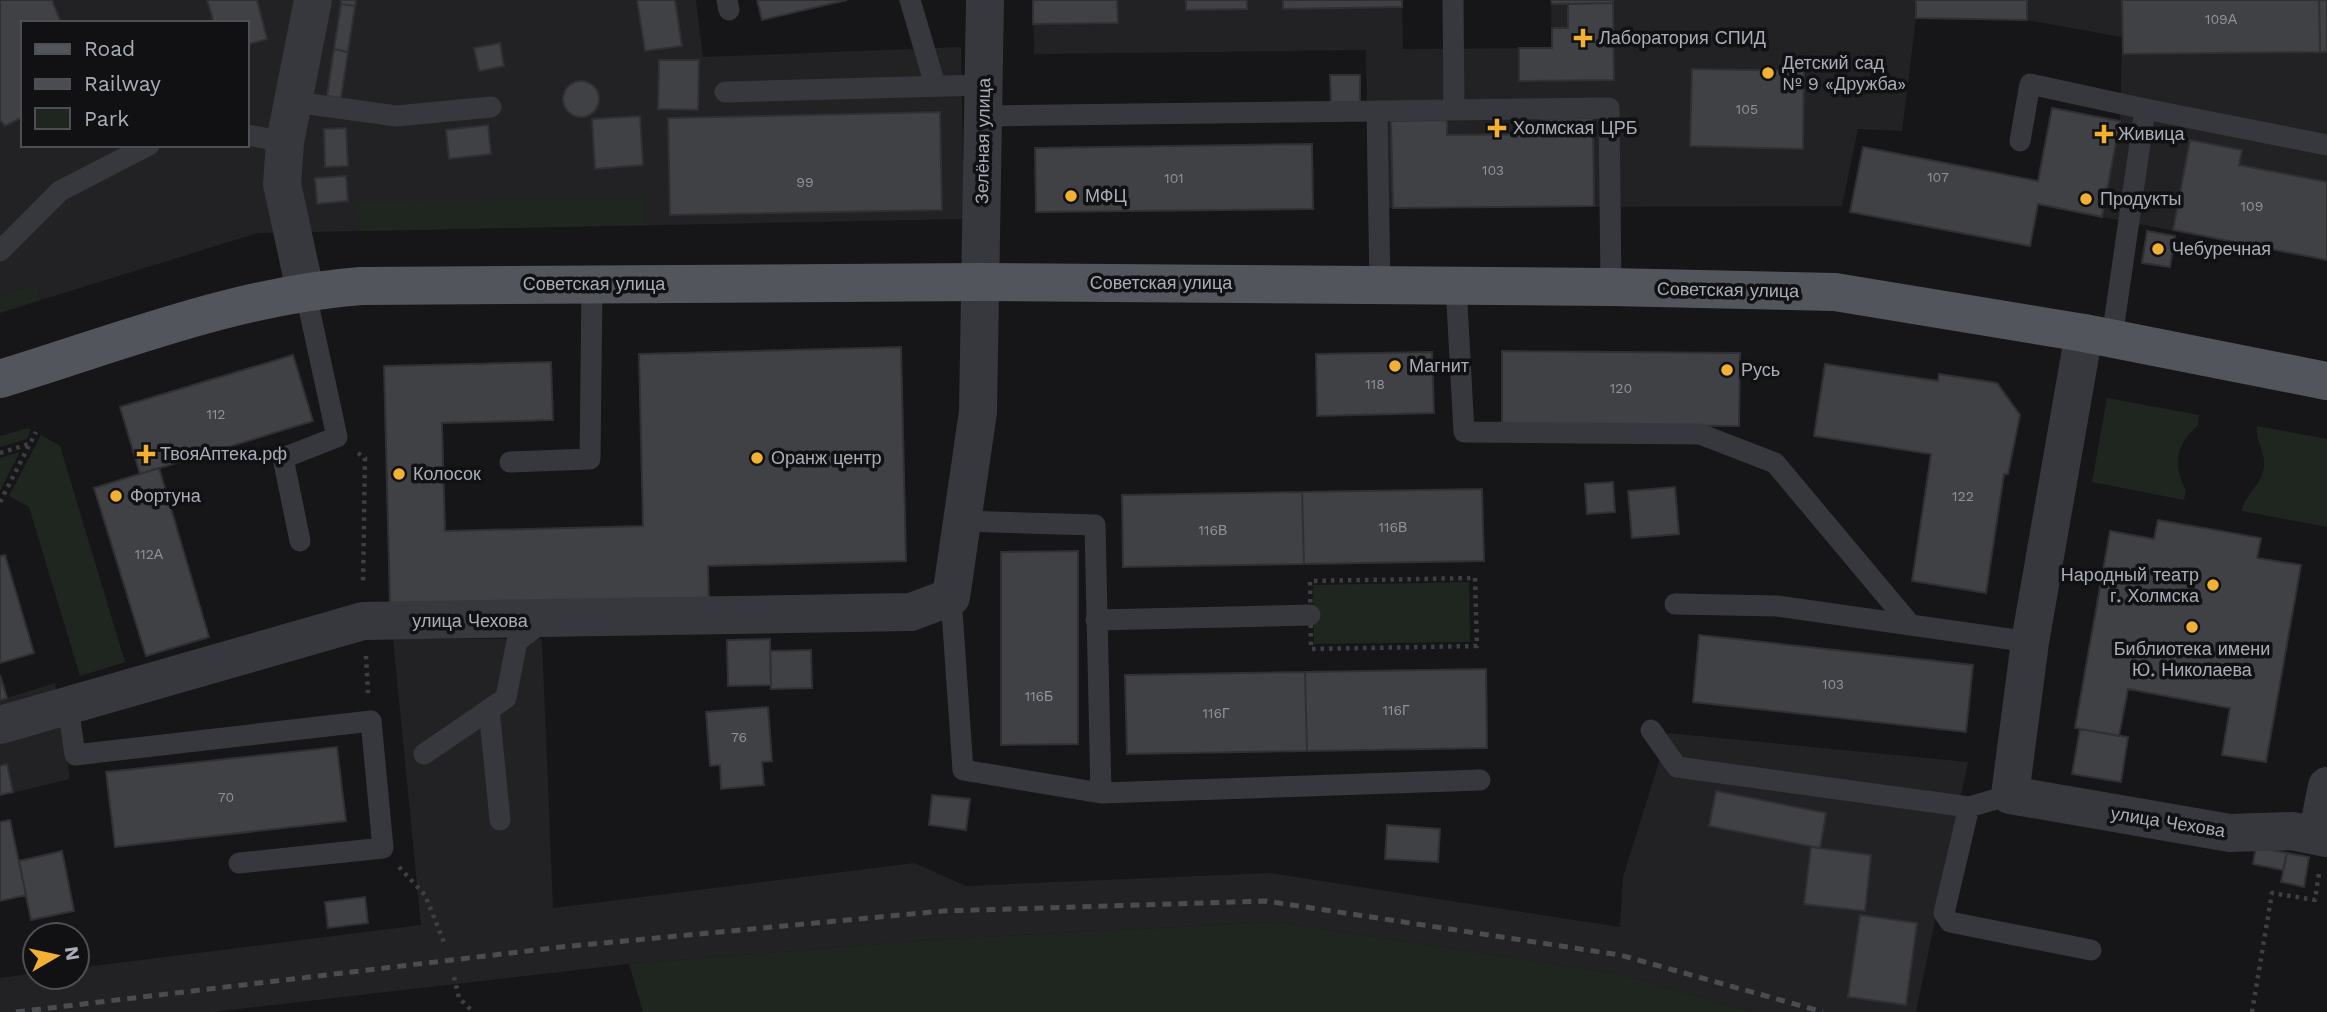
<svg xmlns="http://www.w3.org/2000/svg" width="2327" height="1012" viewBox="0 0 2327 1012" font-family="'Work Sans',sans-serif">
<rect width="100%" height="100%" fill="#161618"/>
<path fill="#222225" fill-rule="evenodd" d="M0 0H696L703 57 961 47 964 219 258 233 41 300 36 284 0 295ZM23 23H247V145H23Z
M1033 0H1402L1403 49 1552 48 1551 0H2327V260L2102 217 2120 121 2122 37 2027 20 1916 18 1902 131 1858 129 1842 206 1368 208 1366 50 1034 54Z
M393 639H542L553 908 914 863 966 886 1270 873 1620 927 1623 877 1668 733 1968 762 1916 1012H1752L1620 974 1277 922 944 939 629 964 213 1012H0V978L35 973V977H77V968L421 925Z
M55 683 70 779 0 796V700Z"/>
<path fill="#1e261f" d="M644 197 645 225 360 231 355 203Z
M36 284 41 300 0 313V295Z
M2107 398 2199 415 2198 425C2176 444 2172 465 2186 490L2184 500 2092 482Z
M2257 426 2327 439V527L2242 511C2245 493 2263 485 2264 465 2265 451 2255 440 2257 426Z
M28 428 31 430 27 439 0 447V436Z
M41 435 60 446 125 662 80 676 29 507 9 496Z
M20 452 0 491V458Z
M1469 582 1470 642 1314 644 1313 585Z
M1277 922 1620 974 1752 1012H643L629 964 944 939Z"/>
<path fill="#404145" stroke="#303034" stroke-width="2" d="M0 0H52L61 23H23V117L5 126 0 120Z
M207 0H257L267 39 247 45V23H214Z
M341 0H356L355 6 341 4Z
M637 0H675L682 46 645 51Z
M757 0H847L762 20Z
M1033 0H1117L1118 23 1033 24Z
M1186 0H1247V9L1186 10Z
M1283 0H1402V7L1283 9Z
M1551 0H1613V3L1552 4Z
M1916 0H2027V20L1916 18Z
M2122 0H2319L2320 52 2123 54Z
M2319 0H2327V52H2320Z
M1613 3 1614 80 1519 81V48H1552V28H1568V4Z
M341 4 355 6 348 52 334 49Z
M500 43 504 66 479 71 474 48Z
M334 49 348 52 341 98 327 96Z
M659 60H699L698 110 658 109Z
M1692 69 1804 71 1803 149 1690 146Z
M1330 75H1360V103L1331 104Z
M563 99a18 18 0 1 1 36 0a18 18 0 1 1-36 0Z
M2052 108 2120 121 2102 217 2038 204 2030 246 1850 212 1863 147 2038 181Z
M940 112 942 210 670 215 668 118Z
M640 116 643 165 595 169 592 119Z
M1593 118 1594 206 1393 208 1391 121 1447 120V135L1541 134V119Z
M488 125 491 154 449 159 446 130Z
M346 128 348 166 325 167 324 129Z
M2190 140 2242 150 2239 165 2327 182V260L2173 230Z
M1312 144 1313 209 1036 212 1035 148Z
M346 176 348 201 317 204 315 178Z
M2147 231 2175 236 2170 267 2142 263Z
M901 347 906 561 708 566 709 605 390 604 384 366 551 362 553 420 442 423 445 531 643 526 639 354Z
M1502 351 1740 353 1739 426 1502 424Z
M1432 352 1434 413 1317 416 1316 354Z
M293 355 313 421 140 474 120 407Z
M1825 364 1938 381 1939 374 1997 383 2020 415 2008 474H2004L1986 593 1912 581 1931 454 1814 436Z
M159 468 209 637 146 656 94 488Z
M1613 482 1615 512 1587 514 1585 484Z
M1675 487 1679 534 1632 538 1628 491Z
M1482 489 1484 561 1304 564 1302 492Z
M1302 492 1304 564 1123 567 1122 495Z
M2158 520 2261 538 2257 558 2301 565 2266 762 2222 755 2230 708 2128 689 2119 736 2075 728 2110 531 2154 539Z
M1078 551V744L1001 745V552Z
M5 555 34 653 0 663V556Z
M1699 635 1973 665 1966 732 1693 702Z
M770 639 771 685 728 686 727 640Z
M811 650 812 688 771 689 770 651Z
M1486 669 1487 748 1307 751 1305 672Z
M1305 672 1307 751 1127 754 1125 675Z
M0 675 7 698 0 700Z
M768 707 772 761 762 762 764 785 721 789 720 765 710 766 706 712Z
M2080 729 2128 737 2121 782 2072 774Z
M337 747 346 821 115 847 106 772Z
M7 764 13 792 0 795V766Z
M1716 791 1826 813 1820 848 1709 826Z
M932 795 970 799 966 830 929 825Z
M10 820 26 895 0 901V822Z
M1387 825 1440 829 1438 862 1385 859Z
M1811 847 1871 855 1865 911 1804 904Z
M2256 847 2287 853 2283 870 2253 864Z
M62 851 74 911 31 920 19 861Z
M2287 853 2309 857 2304 887 2281 882Z
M365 897 368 923 328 928 325 902Z
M1860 915 1917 923 1906 1005 1848 997Z"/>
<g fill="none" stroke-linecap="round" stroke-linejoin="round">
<path stroke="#3d3f44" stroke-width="4.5" stroke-dasharray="3.5 5" stroke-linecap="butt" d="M0 453 29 444
M358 453 365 458 363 584
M0 502 36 432
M1475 578 1477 646 1311 649 1310 581Z
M366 656 368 693
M399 867 425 895 445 945
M454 977 459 998 473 1012
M2252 1012 2272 893 2315 900 2319 873"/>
<path stroke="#37383d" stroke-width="21" d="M727 0 729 10
M910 0 935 85
M1453 0 1454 110
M725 92 983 85
M295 102 396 116 491 107
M983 116 1377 111
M247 135 285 142
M2020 141 2030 84 2145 109
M0 251 60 191 149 145
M1380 285 1377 111 1609 108 1611 287
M1456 285 1464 432 1700 434 1775 463 1909 623
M2112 338 2145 109 2327 145
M510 462 590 459 592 284
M960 521 1095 525 1101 793
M300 541 283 458 337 437 305 290
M951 597 963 770 1101 793 1480 780
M1675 604 1777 606 2030 642
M1096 620 1310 615
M68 706 75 755 371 721 383 848 239 863
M489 709 500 820
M1651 730 1677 767 1969 807 2010 795
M424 754 506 698 517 641 544 621
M1969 807 1944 913 1950 922 2091 950"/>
<path stroke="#37383d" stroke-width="38" d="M305 290 282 184 285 142 313 0
M2084 333 2030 642 2010 795 2230 833 2292 831 2327 838
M0 725 363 621 911 612 951 597 978 412 985 0
M2317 836 2327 786"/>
<path stroke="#53555c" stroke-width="38" d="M0 379C118 343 237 295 361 286L982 282 1611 287 1835 292 2084 333 2327 381"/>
<path stroke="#4a4c52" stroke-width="5" stroke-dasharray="9 7" stroke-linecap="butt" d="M16 1012 561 947 943 911 1266 901 1620 955 1823 1012"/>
</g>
<g fill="#f2b134" stroke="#111113" stroke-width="2.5">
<path d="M1579.5 27.5h7v7h7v7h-7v7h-7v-7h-7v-7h7z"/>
<circle cx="1768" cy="73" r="7"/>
<path d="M1493.5 117.5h7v7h7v7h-7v7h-7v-7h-7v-7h7z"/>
<path d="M2100.5 123.5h7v7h7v7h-7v7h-7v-7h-7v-7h7z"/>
<circle cx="1071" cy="196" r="7"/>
<circle cx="2086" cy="199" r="7"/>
<circle cx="2158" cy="249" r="7"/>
<circle cx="1395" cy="366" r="7"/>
<circle cx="1727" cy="370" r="7"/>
<path d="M142.5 443.5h7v7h7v7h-7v7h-7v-7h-7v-7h7z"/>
<circle cx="757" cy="458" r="7"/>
<circle cx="399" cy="474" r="7"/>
<circle cx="116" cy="496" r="7"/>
<circle cx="2213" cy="585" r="7"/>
<circle cx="2192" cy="627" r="7"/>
</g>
<g text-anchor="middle" stroke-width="7" stroke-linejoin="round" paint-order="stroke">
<g font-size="14" fill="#8e929b">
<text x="2221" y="24">109А</text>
<text x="1747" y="114">105</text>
<text x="1493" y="175">103</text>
<text x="1938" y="182">107</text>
<text x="1174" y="183">101</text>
<text x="805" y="187">99</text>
<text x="2252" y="211">109</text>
<text x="1375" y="389">118</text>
<text x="1621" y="393">120</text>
<text x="216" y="419">112</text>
<text x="1963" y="501">122</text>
<text x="1393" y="532">116В</text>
<text x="1213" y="535">116В</text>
<text x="149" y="559">112А</text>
<text x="1833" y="689">103</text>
<text x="1039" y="701">116Б</text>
<text x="1396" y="715">116Г</text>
<text x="1216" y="718">116Г</text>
<text x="739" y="742">76</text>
<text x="226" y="802">70</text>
</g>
<g font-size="18" fill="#a8adb8" stroke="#111113" text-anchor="start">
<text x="1599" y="44">Лаборатория СПИД</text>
<text x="1782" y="69">Детский сад<tspan x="1782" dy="21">№ 9 «Дружба»</tspan></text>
<text x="1513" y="134">Холмская ЦРБ</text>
<text x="2118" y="140">Живица</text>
<text x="1085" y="202">МФЦ</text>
<text x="2100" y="205">Продукты</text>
<text x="2172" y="255">Чебуречная</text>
<text x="1409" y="372">Магнит</text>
<text x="1741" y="376">Русь</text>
<text x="160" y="460">ТвояАптека.рф</text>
<text x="771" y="464">Оранж центр</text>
<text x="413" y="480">Колосок</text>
<text x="130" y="502">Фортуна</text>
<text x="2199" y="581" text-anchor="end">Народный театр<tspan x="2199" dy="21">г. Холмска</tspan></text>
<text x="2192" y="655" text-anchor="middle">Библиотека имени<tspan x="2192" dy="21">Ю. Николаева</tspan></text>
</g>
<g font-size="18" fill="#a8adb8" stroke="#111113">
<text transform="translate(983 141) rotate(-89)" y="6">Зелёная улица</text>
<text x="1161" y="289">Советская улица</text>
<text x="594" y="290">Советская улица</text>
<text transform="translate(1728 290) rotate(1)" y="6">Советская улица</text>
<text x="470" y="627">улица Чехова</text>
<text transform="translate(2168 822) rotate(9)" y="6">улица Чехова</text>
</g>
</g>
<rect x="21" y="21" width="228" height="126" fill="#111113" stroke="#4d4f55" stroke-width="2"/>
<rect x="35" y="44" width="35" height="10" fill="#53555c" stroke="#4d4f55" stroke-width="2"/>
<text x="84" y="56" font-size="21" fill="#a8adb8">Road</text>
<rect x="35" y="79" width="35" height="10" fill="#4a4c52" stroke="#4d4f55" stroke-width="2"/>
<text x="84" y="91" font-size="21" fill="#a8adb8">Railway</text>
<rect x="35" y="108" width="35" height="21" fill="#1e261f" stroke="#4d4f55" stroke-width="2"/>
<text x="84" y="126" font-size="21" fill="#a8adb8">Park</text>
<g transform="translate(56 956) rotate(81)"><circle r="33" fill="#111113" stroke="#4d4f55" stroke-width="2"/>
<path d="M0-5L12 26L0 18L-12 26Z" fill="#f2b134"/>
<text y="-10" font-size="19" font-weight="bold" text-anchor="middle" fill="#a8adb8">N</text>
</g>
</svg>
